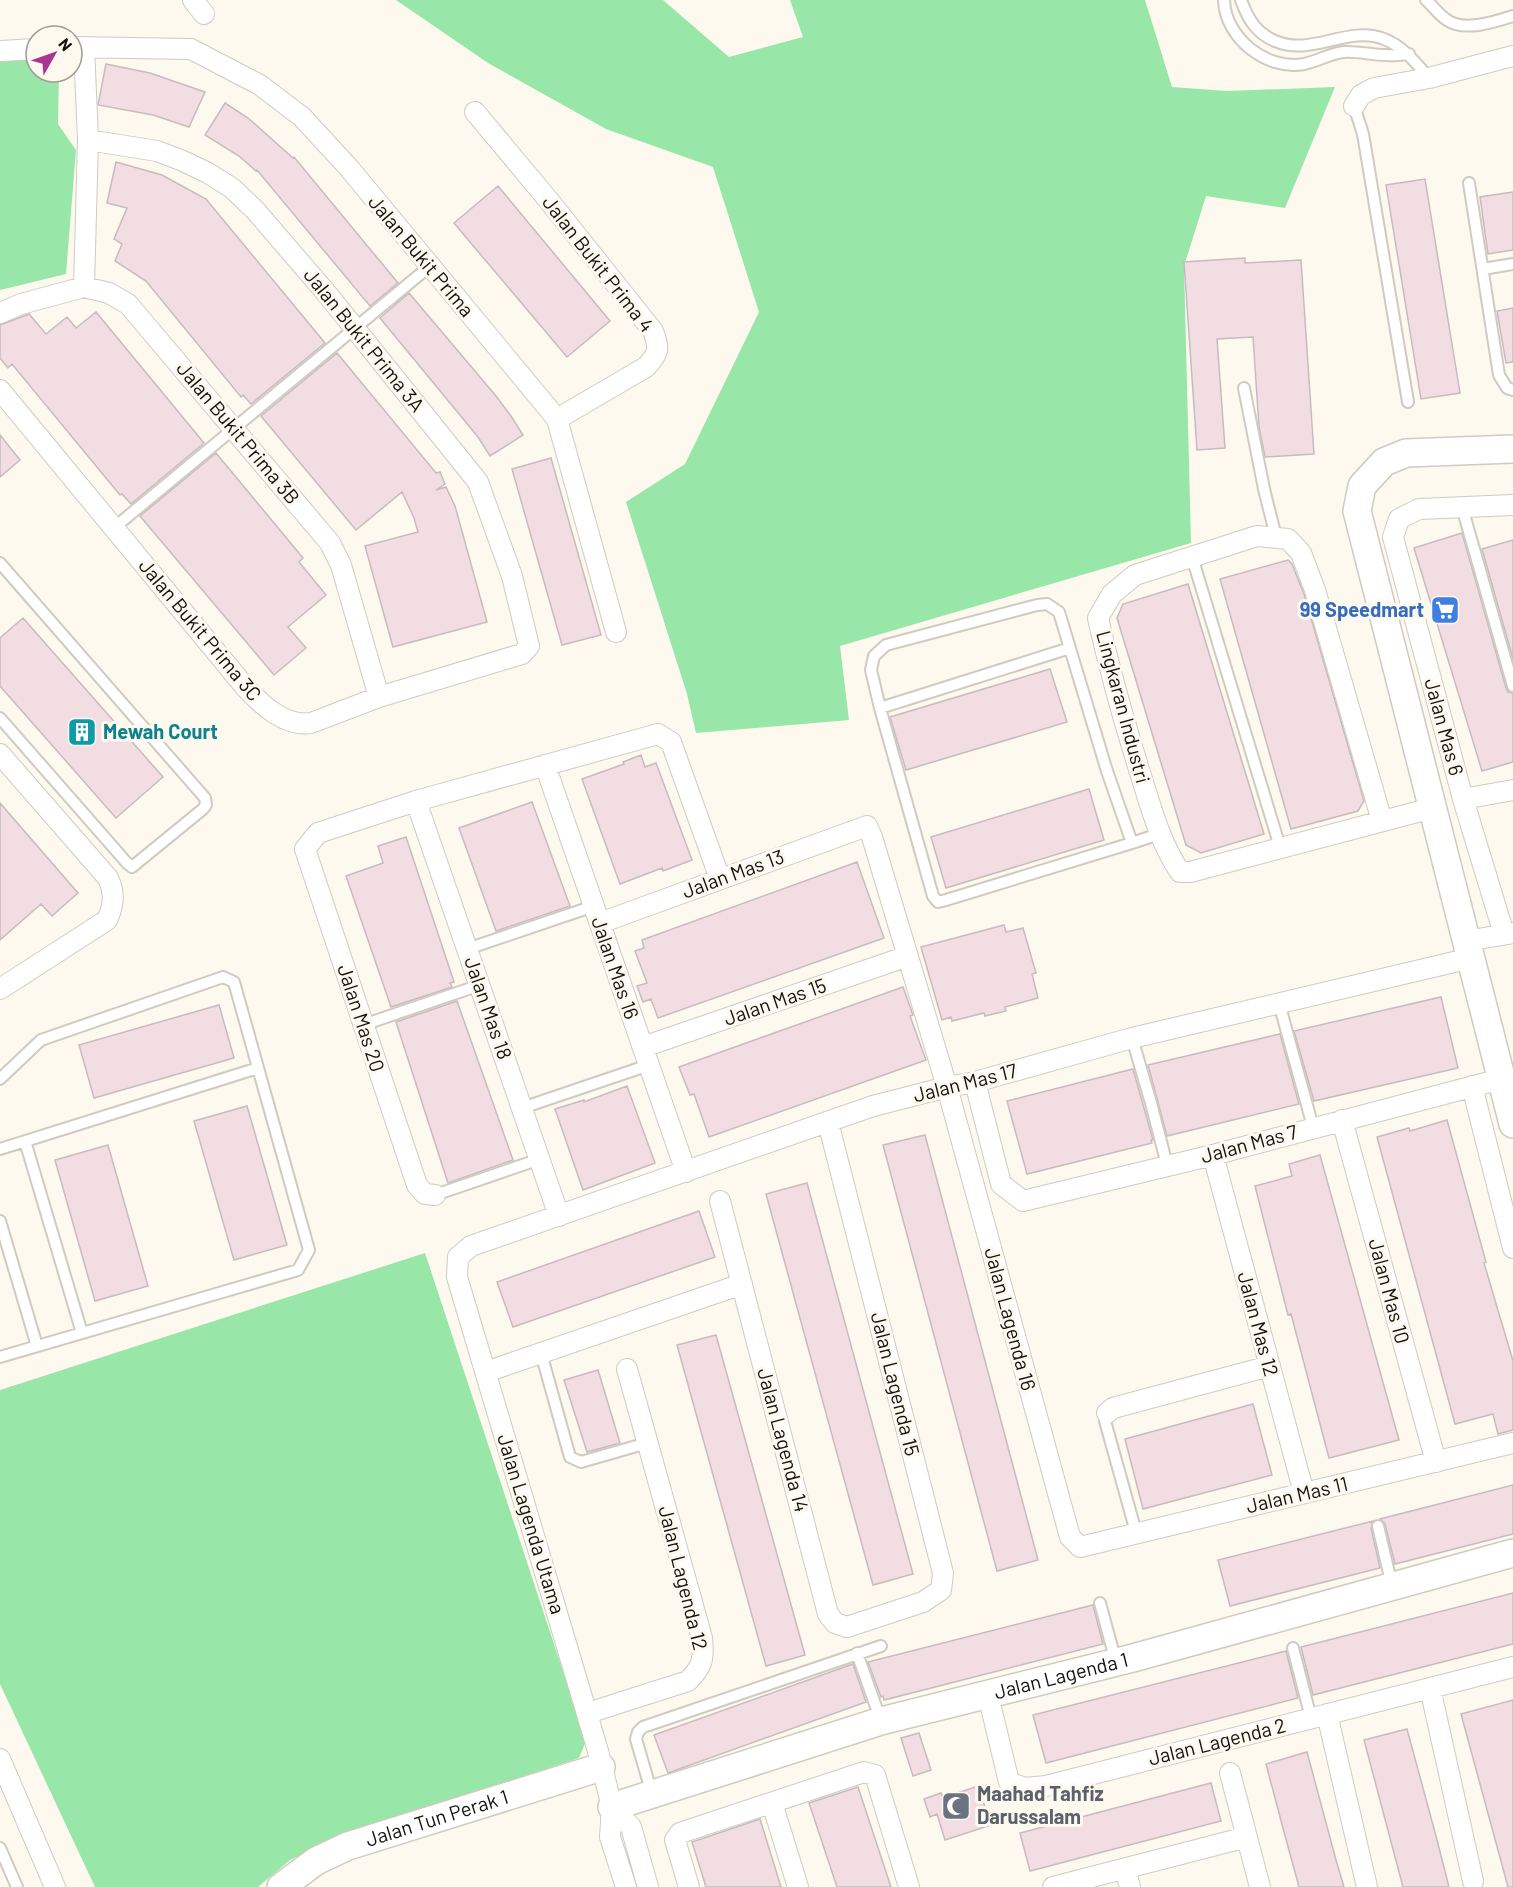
<svg xmlns="http://www.w3.org/2000/svg" width="1513" height="1887" viewBox="0 0 1513 1887" font-family="Barlow,sans-serif">
<rect width="100%" height="100%" fill="#fdf9ef"/>
<path fill="#98e6a8" d="M396 0H663L729 57 803 37 790 0H1145L1172 87 1227 91 1335 87 1285 208 1206 196 1184 266 1191 543 840 646 849 720 696 733 687 694 626 502 685 464 759 312 713 167 606 129 488 63Z
M36 57V72H57L59 76 58 124 76 150 66 274 0 290V60Z
M425 1253 586 1741 579 1758 339 1837 290 1860 258 1887H95L0 1684V1390Z"/>
<path fill="#f2dde3" stroke="#c7bbbf" stroke-width="1.5" d="M106 64 150 73 205 92 189 127 153 115 98 105Z
M225 103 248 118 293 158 294 157 398 283 370 306 257 170 256 171 239 156 205 135Z
M116 162 162 175 206 199 325 343 251 404 243 395 241 397 146 281 115 261 122 244 114 239 127 208 107 203Z
M1425 179 1460 393 1421 399 1386 185Z
M498 186 610 321 567 357 454 223Z
M1513 192V250L1488 254 1480 197Z
M1245 258V263L1301 260 1314 454 1265 457 1259 427 1253 337 1217 339 1225 448 1197 450 1184 262Z
M409 293 496 396 511 416 523 435 490 456 478 437 380 318Z
M1513 308V362L1506 363 1497 311Z
M96 312 204 443 131 504 122 494 120 495 12 364 8 368 0 358V325L29 314 46 334 67 317 76 328Z
M337 353 436 473 440 472 445 484 436 490 446 487 455 506 487 622 393 647 365 546 418 532 414 518 402 492 356 530 261 416Z
M0 435 20 460 0 477Z
M216 453 303 558 299 562 326 595 288 627 306 648 274 675 140 516Z
M551 458 601 635 562 645 512 469Z
M1462 533 1506 688 1508 692 1513 693V762L1482 771 1414 548Z
M1513 540V659L1482 549Z
M1288 560 1292 564 1304 594 1364 801 1358 811 1291 829 1220 579Z
M1188 584 1264 834 1201 853 1186 845 1117 618 1123 604Z
M23 618 163 777 116 818 0 686V638Z
M1050 669 1067 722 906 770 890 717Z
M641 755 645 767 656 763 692 860 663 871 662 868 620 884 582 779 624 764 623 762Z
M1089 789 1104 840 946 888 931 837Z
M532 802 570 906 496 931 459 828Z
M0 803 78 893 52 916 41 904 0 940Z
M406 837 454 982 450 983 452 987 391 1007 346 876 383 863 378 846Z
M857 862 884 938 658 1018 651 999 643 1002 637 986 647 983 635 951 644 948 642 940Z
M1004 925 1006 932 1023 928 1036 973 1032 974 1038 998 1005 1007 1006 1011 985 1016 984 1013 952 1021 951 1017 942 1020 921 947Z
M903 987 913 1015 910 1016 926 1060 709 1137 694 1094 690 1095 679 1067Z
M1441 997 1458 1068 1314 1101 1294 1031Z
M457 1001 513 1160 448 1183 396 1022Z
M219 1005 234 1058 94 1098 79 1045Z
M1280 1034 1299 1104 1167 1136 1148 1065Z
M1133 1069 1153 1140H1151L1152 1143 1027 1174 1007 1101Z
M627 1086 655 1163 583 1190 555 1109 584 1100V1102Z
M247 1106 287 1245 234 1260 194 1121Z
M1447 1120 1486 1262 1484 1263 1513 1361V1430L1498 1434 1493 1414 1455 1424 1377 1137 1409 1128 1410 1131Z
M925 1135 1038 1560 997 1571 883 1145Z
M108 1145 148 1286 95 1301 55 1160Z
M1320 1155 1399 1440 1329 1458 1291 1314 1288 1315 1255 1186 1292 1176 1289 1164Z
M807 1183 913 1574 873 1585 766 1194Z
M699 1211 715 1257 513 1327 497 1282Z
M716 1335 805 1655 766 1666 677 1345Z
M598 1370 620 1443 587 1452 564 1380Z
M1253 1404 1272 1475 1143 1509 1125 1439Z
M1513 1485V1534L1395 1564 1385 1524 1380 1519Z
M1373 1521 1371 1528 1380 1568 1230 1606 1218 1560Z
M1513 1593V1644L1313 1695 1301 1647Z
M1093 1605 1103 1644 943 1685 884 1700 883 1696 881 1697 868 1662Z
M1286 1651 1298 1698 1046 1763 1033 1715Z
M853 1664 866 1702 668 1773 654 1735Z
M1513 1700V1887H1508L1461 1714Z
M1407 1729 1436 1836 1449 1887H1403L1364 1740Z
M919 1733 931 1770 913 1776 901 1738Z
M1307 1752 1336 1860 1344 1887H1299L1280 1817 1266 1764Z
M1211 1783 1221 1821 1030 1871 1020 1833Z
M978 1786 991 1825 945 1840 937 1814 930 1817 924 1799 941 1793 943 1798Z
M858 1787 891 1887H837L809 1803Z
M760 1819 781 1887H706L692 1842Z"/>
<g fill="none" stroke-linecap="round" stroke-linejoin="round">
<g stroke="#cfcbc1" stroke-width="14">
<path id="lane" d="M1224 0C1225 38 1267 71 1304 64 1318 61 1331 53 1344 52 1358 51 1372 55 1386 55 1393 56 1401 55 1409 54
M1241 0C1248 19 1256 33 1275 41 1312 57 1347 25 1384 39 1403 46 1416 63 1429 78
M1426 0C1433 6 1439 15 1447 20 1464 32 1495 22 1513 16
M1354 106 1363 134 1408 402
M1469 183 1499 375 1507 388 1513 390
M1483 269 1513 264
M1244 388 1264 489 1276 537
M1462 507 1513 686
M115 527 430 266
M1192 557 1280 847
M0 563 205 798 206 805 203 809 132 867 127 863 0 718
M1070 648 880 708 933 896 938 902 946 900 1132 843
M880 708 871 670 874 656 886 645 1037 605 1047 604 1059 612 1107 771 1132 843 1159 834
M467 949 594 906
M1279 1003 1313 1127
M363 1025 480 985
M1132 1038 1151 1103 1167 1165
M0 1079 41 1040 223 977 234 982 309 1250 298 1270 0 1357
M522 1108 649 1065
M25 1141 82 1333
M0 1149 258 1068
M435 1195 540 1159
M0 1221 37 1346
M541 1353 570 1457 581 1462 647 1443
M1107 1413 1105 1421 1136 1532
M1378 1526 1392 1586
M1100 1603 1116 1662
M1293 1648 1311 1718
M857 1653 881 1721
M652 1794 636 1739 638 1732 643 1727 881 1646
M0 1848 17 1887"/>
</g>
<g stroke="#cfcbc1" stroke-width="22">
<path id="street" d="M193 0 204 14
M72 47 191 49 260 85 302 117 349 168 557 419 616 632
M0 51 36 49
M1354 106 1361 95 1374 88 1429 78 1513 56
M475 112 550 202 653 331C660 349 659 353 646 367L557 419
M84 287 88 140 84 47
M0 313 21 304 84 287 109 293 128 304 330 543 341 565 379 697
M0 390 246 688C262 705 285 727 311 723L379 697 522 654 529 646 512 576 478 482 328 295 255 210 232 188 208 173 183 161 157 151 88 140
M0 754 108 878C115 893 114 905 107 920L0 989
M545 765 686 1172
M1463 799 1513 790
M416 801 559 1216
M1382 821 1315 590 1301 553 1288 539 1257 536 1135 575 1112 594 1098 618C1110 672 1125 725 1142 779 1152 811 1161 844 1180 872H1190L1432 808
M600 923 867 826 872 837 947 1087 1070 1537 1080 1547 1513 1443
M1504 934 1463 799 1393 537 1399 519 1419 509 1513 505
M1466 941 1513 933
M643 1047 908 956
M975 1082 1001 1184 1023 1201 1213 1155 1501 1079
M1472 1086 1513 1248
M1342 1120 1436 1462
M1213 1155 1304 1493
M435 1195 425 1194 417 1185 305 849 318 833 416 801 658 734 671 742 720 879
M720 1201 828 1614 835 1623 847 1627 923 1602 941 1590 943 1573 828 1122
M486 1372 742 1284
M1107 1413 1113 1408 1270 1366
M1430 1688 1473 1881
M988 1695 1009 1782 1025 1788 1046 1786 1513 1667
M588 1713 688 1681C703 1666 704 1659 702 1638L627 1369
M1327 1714 1367 1887
M0 1759 55 1887
M1230 1773 1260 1887
M772 1803 798 1887
M612 1807 631 1827 648 1887
M1125 1869 1130 1887
M626 1887 610 1837 612 1807 598 1751 457 1277 458 1257 471 1246 873 1106 947 1087 975 1082 1132 1038 1471 958
M689 1887 675 1840 680 1833 864 1772 875 1775 909 1887
M1053 1887 1247 1837"/>
</g>
<g stroke="#cfcbc1" stroke-width="30">
<g id="secondary">
<path d="M1513 449 1406 453 1384 462 1362 486 1357 511 1513 1124"/>
<path id="s1" d="M612 1807 881 1721 1133 1658 1513 1553"/>
<path id="s2" d="M281 1887 316 1861 348 1846 601 1767"/>
</g>
</g>
<use href="#lane" stroke="#fff" stroke-width="10"/>
<use href="#street" stroke="#fff" stroke-width="20"/>
<use href="#secondary" stroke="#fff" stroke-width="27"/>
</g>
<defs>
<g id="supermarket-square" transform="scale(1.5)"><rect x="-9" y="-9" width="18" height="18" rx="4" fill="#3f7fe0" stroke="#fdf9ef"/><path d="M-6-5.5h2.5l.6 2H6L4.5 2H-2.5L-4.4-4H-6ZM-1.5 3.2a1.3 1.3 0 1 0 .1 0ZM3 3.2a1.3 1.3 0 1 0 .1 0Z" fill="#fff"/></g>
<g id="building-square" transform="scale(1.5)"><rect x="-9" y="-9" width="18" height="18" rx="4" fill="#0f9aa8" stroke="#fdf9ef"/><path d="M-4-6H4V6H1V3H-1V6H-4ZM-2.5-4.3h1.7v1.8h-1.7ZM.8-4.3h1.7v1.8H.8ZM-2.5-1h1.7V.8h-1.7ZM.8-1h1.7V.8H.8Z" fill="#fff"/></g>
<g id="mosque-square" transform="scale(1.5)"><rect x="-9" y="-9" width="18" height="18" rx="4" fill="#6b7280" stroke="#fdf9ef"/><path d="M3.5-4.9A6 6 0 1 0 3.5 4.9A5 5 0 1 1 3.5-4.9Z" fill="#fff"/></g>
</defs>
<g fill-rule="evenodd">
<use href="#supermarket-square" x="1445" y="610"/>
<use href="#building-square" x="82" y="732"/>
<use href="#mosque-square" x="956" y="1806"/>
</g>
<g text-anchor="middle" stroke-width="6" stroke-linejoin="round" paint-order="stroke">
<g font-size="20" fill="#12110e" stroke="#fdf9ef">
<text transform="translate(421 256) rotate(50)" y="7">Jalan Bukit Prima</text>
<text transform="translate(598 264) rotate(52)" y="7">Jalan Bukit Prima 4</text>
<text transform="translate(364 340) rotate(51)" y="7">Jalan Bukit Prima 3A</text>
<text transform="translate(238 433) rotate(50)" y="7">Jalan Bukit Prima 3B</text>
<text transform="translate(200 630) rotate(50)" y="7">Jalan Bukit Prima 3C</text>
<text transform="translate(1123 707) rotate(75)" y="7">Lingkaran Industri</text>
<text transform="translate(1444 727) rotate(75)" y="7">Jalan Mas 6</text>
<text transform="translate(733 874) rotate(-20)" y="7">Jalan Mas 13</text>
<text transform="translate(615 968) rotate(71)" y="7">Jalan Mas 16</text>
<text transform="translate(775 1002) rotate(-19)" y="7">Jalan Mas 15</text>
<text transform="translate(488 1008) rotate(71)" y="7">Jalan Mas 18</text>
<text transform="translate(361 1018) rotate(72)" y="7">Jalan Mas 20</text>
<text transform="translate(965 1083) rotate(-14)" y="7">Jalan Mas 17</text>
<text transform="translate(1249 1144) rotate(-15)" y="7">Jalan Mas 7</text>
<text transform="translate(1389 1291) rotate(75)" y="7">Jalan Mas 10</text>
<text transform="translate(1010 1319) rotate(75)" y="7">Jalan Lagenda 16</text>
<text transform="translate(1258 1324) rotate(75)" y="7">Jalan Mas 12</text>
<text transform="translate(895 1384) rotate(76)" y="7">Jalan Lagenda 15</text>
<text transform="translate(783 1440) rotate(75)" y="7">Jalan Lagenda 14</text>
<text transform="translate(1297 1495) rotate(-13)" y="7">Jalan Mas 11</text>
<text transform="translate(531 1524) rotate(73)" y="7">Jalan Lagenda Utama</text>
<text transform="translate(683 1578) rotate(76)" y="7">Jalan Lagenda 12</text>
<text dy="7" stroke="none"><textPath href="#s1" startOffset="468">Jalan Lagenda 1</textPath></text>
<text transform="translate(1217 1742) rotate(-14)" y="7">Jalan Lagenda 2</text>
<text dy="7" stroke="none"><textPath href="#s2" startOffset="172">Jalan Tun Perak 1</textPath></text>
</g>
<g font-size="20" font-weight="bold" fill="#366cbe" stroke="#fdf9ef" text-anchor="end">
<text x="1424" y="617">99 Speedmart</text>
</g>
<g font-size="20" font-weight="bold" fill="#0d838f" stroke="#fdf9ef" text-anchor="start">
<text x="103" y="739">Mewah Court</text>
</g>
<g font-size="20" font-weight="bold" fill="#5b616d" stroke="#fdf9ef" text-anchor="start">
<text x="977" y="1801">Maahad Tahfiz<tspan x="977" dy="23">Darussalam</tspan></text>
</g>
</g>
<g transform="translate(54 54) rotate(50)"><circle r="28" fill="#fdf9ef" stroke="#9f9c95" stroke-width="1.5"/>
<path d="M0-4.5L10 22L0 15L-10 22Z" fill="#aa3690"/>
<text y="-9" font-size="16" font-weight="bold" text-anchor="middle" fill="#12110e">N</text>
</g>
</svg>
